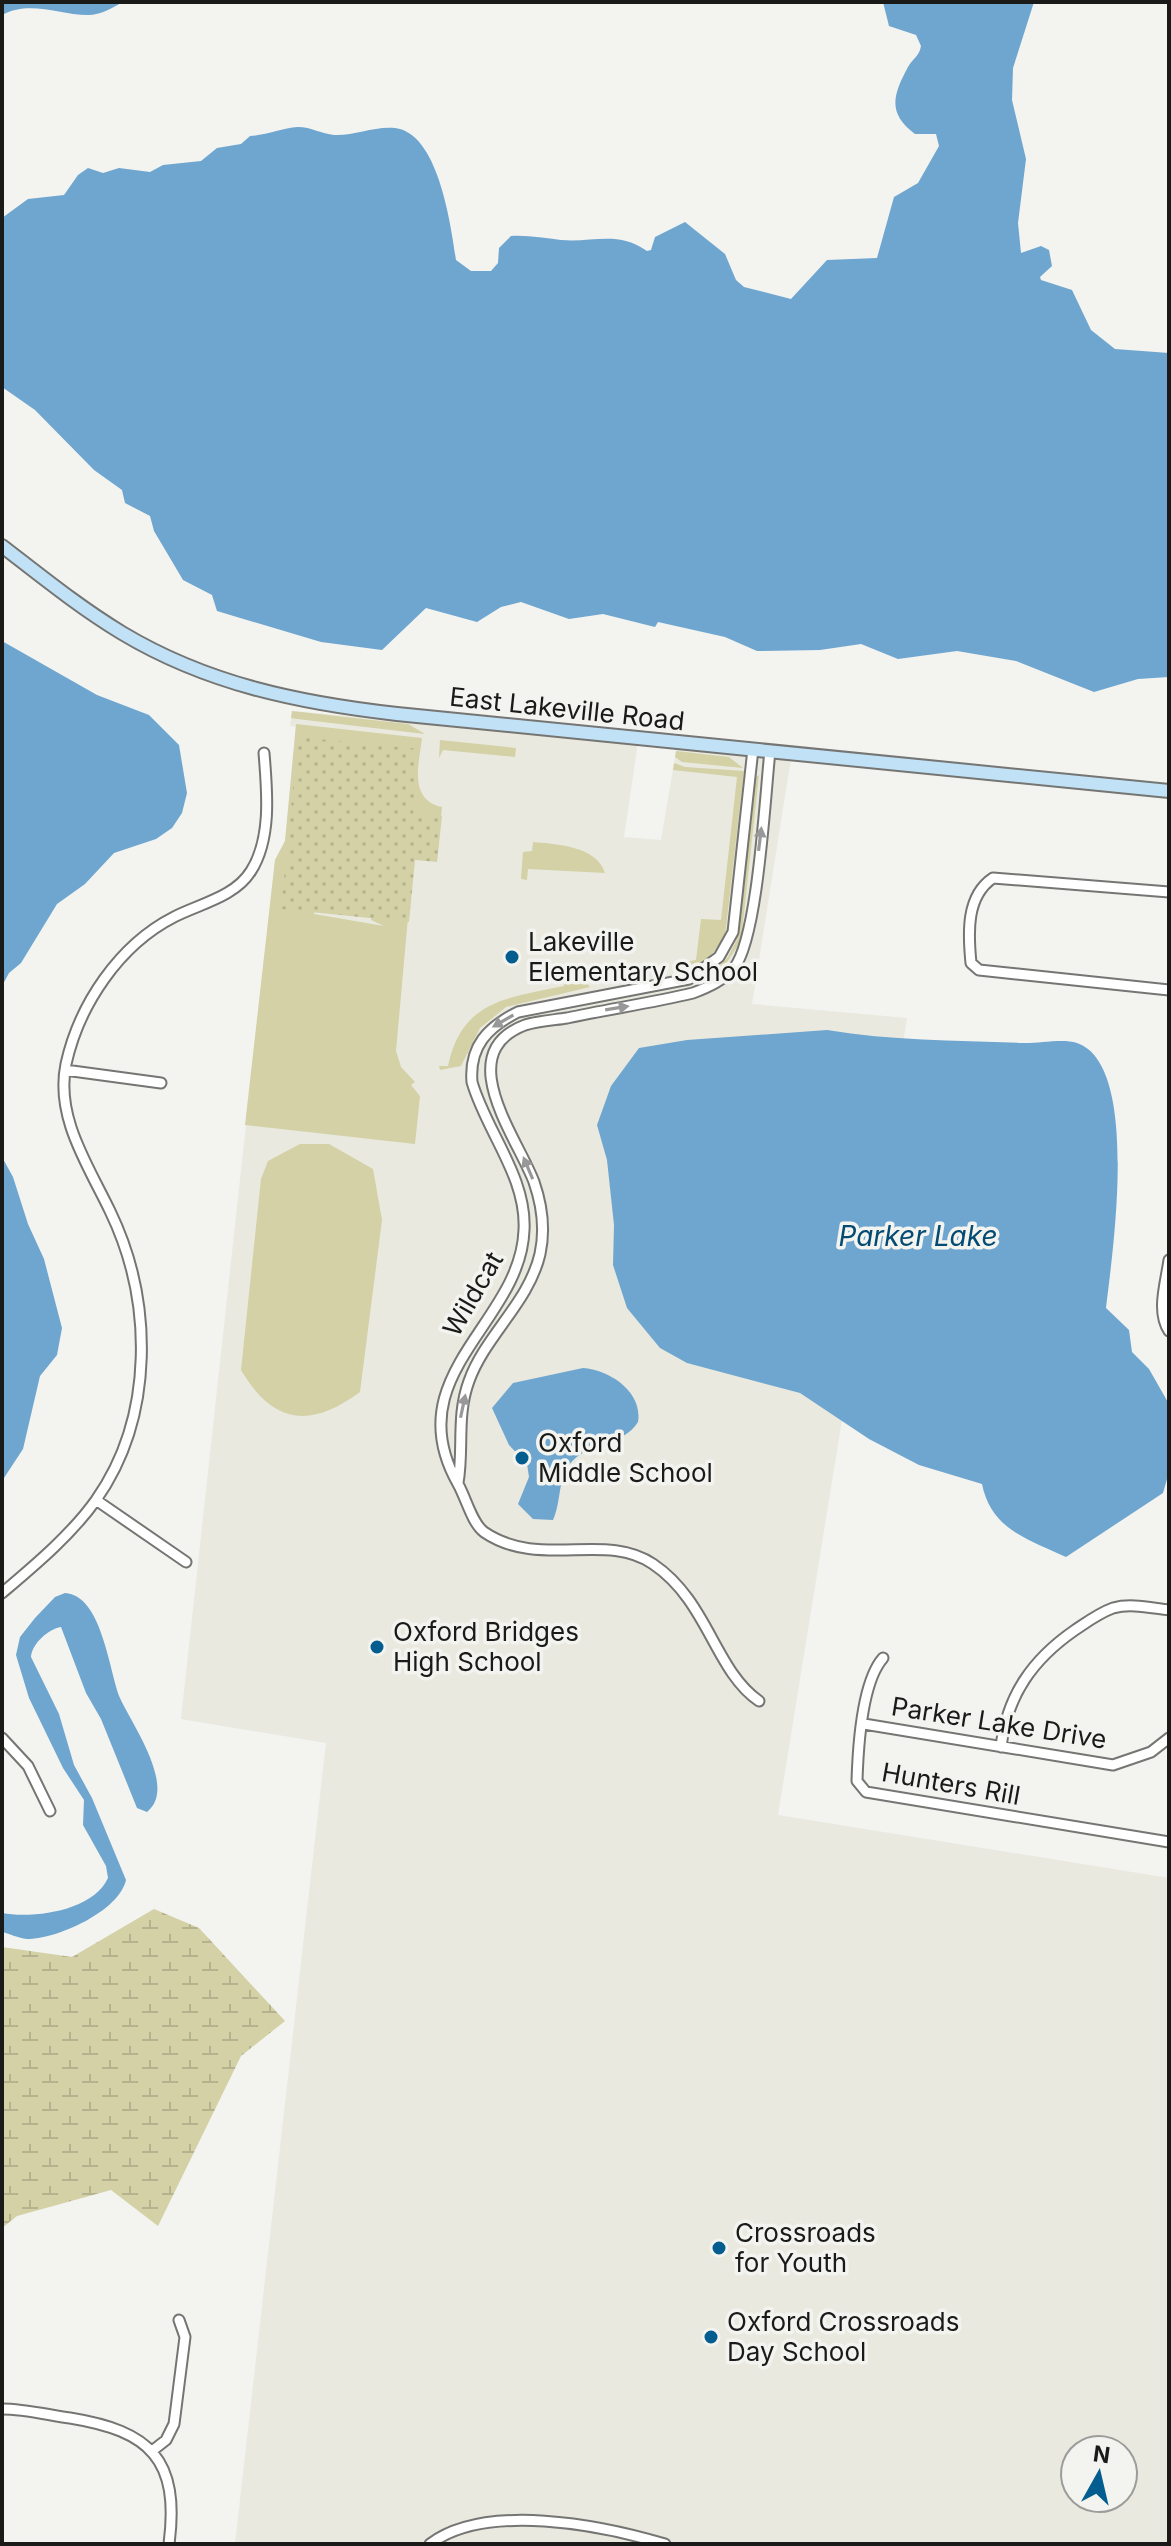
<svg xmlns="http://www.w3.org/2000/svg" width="1171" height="2546" viewBox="0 0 1171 2546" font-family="Inter,sans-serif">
<defs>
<pattern id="wetland-marsh" width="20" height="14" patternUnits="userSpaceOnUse" patternTransform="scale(2)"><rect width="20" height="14" fill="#d3d1a5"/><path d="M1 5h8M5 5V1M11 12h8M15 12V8" fill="none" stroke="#b5b38d"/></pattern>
<pattern id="park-dots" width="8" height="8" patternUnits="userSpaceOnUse" patternTransform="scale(2)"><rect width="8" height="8" fill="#d3d1a5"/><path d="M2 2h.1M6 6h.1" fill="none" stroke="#b5b38d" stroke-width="1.8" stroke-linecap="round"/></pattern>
</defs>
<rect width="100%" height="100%" fill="#f3f3f0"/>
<path fill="#e9e9df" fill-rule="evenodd" d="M292 711 638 742 624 837 661 840 677 746 791 758 752 1004 907 1018 778 1815 1169 1878V2544H235L326 1743 181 1719 275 860 285 841 298 727 290 726ZM1075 2450H1123V2498H1075Z"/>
<path fill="#d3d1a5" d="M292 711 408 724 425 734 297 719 291 718Z
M296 724 422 738C419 764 408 799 442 807L437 860 389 855 317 885 314 914 384 926 371 920 372 906 408 917 396 1051 401 1067 415 1082 411 1085 420 1096 415 1144 245 1125 275 860 285 841Z
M440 740 516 748 515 757 443 750 439 758Z
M676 751 729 757 743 768 682 762 675 757Z
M674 763 685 767 744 771 725 936 708 960 683 971 674 964 696 960 701 919 721 920 737 777 673 770Z
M759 775 741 941 720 973 686 987 685 983 714 972 728 957 737 939 756 777Z
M533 842C556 844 597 846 605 873L528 869 527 880 521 879 523 852 532 851Z
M565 977 583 979 590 987 506 1007 480 1028 461 1066 440 1070 439 1066H448C462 1000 507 998 564 986Z
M300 1144H329L373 1169 382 1220 360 1392C310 1429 273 1424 241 1370L261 1179 268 1161Z"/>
<path fill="url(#wetland-marsh)" d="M154 1909 199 1928 285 2021 241 2056 158 2226 111 2190 17 2216 2 2228V1947L72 1957Z"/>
<path fill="url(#park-dots)" d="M298 737 419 749 413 813 442 816 437 862 415 860 409 922 281 909Z"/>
<path fill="#6ea6cf" d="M2 2H123C112 8 101 15 88 15 58 15 31 0 2 15Z
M883 2H1034L1013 68 1012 100 1026 159 1018 223 1021 253 1041 246 1049 250 1052 266 1040 277 1041 280 1072 290 1091 330 1115 349 1169 353V677L1138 679 1094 692 1016 661 957 651 898 659 861 644 820 650 757 651 725 637 658 622 655 627 603 614 569 619 521 602 501 607 477 622 426 608 382 650 321 642 217 611 212 595 183 580 154 531 150 516 125 503 122 490 94 470 35 410 2 387V218L28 199 64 195 78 175 88 168 103 173 119 168 150 172 163 165 201 161 217 148 241 144 250 136C267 135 282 128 298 127 311 127 322 134 334 135 354 136 374 126 395 128 439 133 451 227 456 260L471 271H491L498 263 499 248 511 236C528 235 544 238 561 240 592 243 618 230 647 251L651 250 655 237 685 222 725 254 736 280 744 287 791 299 827 260 877 258 894 197 918 183 939 146 936 134H915C887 113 893 95 908 67 913 58 919 57 921 46L916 35 889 26Z
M2 641 97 695 149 715 179 745 187 793 182 813 172 828 156 839 114 853 85 884 57 904 21 963 9 973 2 986Z
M827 1030C892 1041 957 1040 1022 1043 1037 1044 1062 1038 1077 1043 1141 1065 1112 1255 1106 1308L1129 1330 1132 1352 1149 1369 1169 1404V1472L1163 1493 1066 1557C1027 1539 991 1529 982 1484L919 1465 869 1439 800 1393 687 1363 660 1348 627 1308 613 1265 614 1225 607 1160 597 1125 611 1086 639 1048 687 1040Z
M2 1157 13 1177 28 1224 44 1259 62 1328 57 1355 40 1376 23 1449 2 1481Z
M583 1368C610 1370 643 1392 638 1422 623 1447 588 1440 569 1465 558 1480 561 1503 553 1520L533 1519 518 1504 529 1477 527 1464 509 1445 492 1408 513 1383Z
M65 1593C102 1595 109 1671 120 1698 131 1723 178 1788 147 1812L137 1808 101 1719 86 1693 61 1627C48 1629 32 1644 31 1657L59 1714 74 1765 92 1798 126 1880C119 1911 58 1939 27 1939 18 1938 10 1934 2 1932V1913C33 1919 93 1911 108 1878L106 1866 83 1825 84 1800 63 1768 29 1698 16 1655 20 1637 35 1618 55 1597Z"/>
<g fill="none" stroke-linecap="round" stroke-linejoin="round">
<g stroke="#757573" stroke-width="13">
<path id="street" d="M753 749 733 932 719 957 689 979 518 1012C488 1027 469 1046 472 1082 486 1131 527 1177 524 1230 521 1323 396 1375 458 1484 466 1498 472 1523 484 1532 540 1570 605 1531 653 1564 708 1601 715 1671 759 1701
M1169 892 993 878C966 896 968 933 971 963L979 970 1169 990
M65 1070 161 1083
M1169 1260C1166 1282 1156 1312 1169 1331
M458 1483C464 1449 456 1416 469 1381 485 1336 529 1302 540 1254 545 1231 542 1205 534 1182 517 1137 451 1053 525 1025 538 1021 554 1020 567 1018 609 1009 651 1003 693 993 709 987 722 981 734 968 758 938 765 796 770 751
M96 1500 186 1562
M2 1593C35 1565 71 1535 96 1500 155 1416 153 1300 110 1211 88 1165 55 1117 66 1064 79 1005 119 945 174 917 199 904 235 897 251 871 272 838 267 790 264 753
M883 1658C862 1682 858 1748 857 1781L866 1792 1169 1842
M864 1724 1113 1765 1151 1752 1169 1738
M2 1738 28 1766 50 1811
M1001 1747C1007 1695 1033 1659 1075 1630 1087 1622 1099 1613 1113 1608 1131 1603 1151 1608 1169 1610
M2 2409C25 2409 48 2415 70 2418 150 2431 180 2459 169 2544
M152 2451 166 2440 174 2424 185 2337 179 2320
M430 2544C486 2502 601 2525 665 2544"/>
</g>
<g stroke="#757573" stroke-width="16">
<path id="secondary" d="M2 546C41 576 79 607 122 633 207 684 299 703 397 714L1169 791"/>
</g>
<use href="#street" stroke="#fff" stroke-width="9"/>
<use href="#secondary" stroke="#c1e2f6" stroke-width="12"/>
</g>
<defs><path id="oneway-solid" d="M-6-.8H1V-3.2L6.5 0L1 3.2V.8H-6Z" transform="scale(2)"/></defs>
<g fill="#989898">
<use href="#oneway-solid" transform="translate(760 839) rotate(-83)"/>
<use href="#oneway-solid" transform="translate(617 1008) rotate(-9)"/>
<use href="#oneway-solid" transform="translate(503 1021) rotate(150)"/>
<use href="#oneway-solid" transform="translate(528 1168) rotate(-113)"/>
<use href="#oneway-solid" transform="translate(463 1406) rotate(-78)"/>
</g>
<g fill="#035e8f" stroke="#f3f3f0" stroke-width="3">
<circle cx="512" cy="957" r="8"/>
<circle cx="522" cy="1458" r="8"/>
<circle cx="377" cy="1647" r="8"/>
<circle cx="719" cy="2248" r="8"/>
<circle cx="711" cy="2337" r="8"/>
</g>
<g text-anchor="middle" stroke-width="7" stroke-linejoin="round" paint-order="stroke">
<g font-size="26" fill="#1a1a19" stroke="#f3f3f0">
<text transform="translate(567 709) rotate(6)" y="9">East Lakeville Road</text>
<text transform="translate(473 1294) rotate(-60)" y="9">Wildcat</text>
<text transform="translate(999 1723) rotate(9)" y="9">Parker Lake Drive</text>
<text transform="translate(951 1784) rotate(10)" y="9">Hunters Rill</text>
</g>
<g font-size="26" fill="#1a1a19" stroke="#f3f3f0" text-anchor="start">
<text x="528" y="951">Lakeville<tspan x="528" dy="30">Elementary School</tspan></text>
<text x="538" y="1452">Oxford<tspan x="538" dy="30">Middle School</tspan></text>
<text x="393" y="1641">Oxford Bridges<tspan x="393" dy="30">High School</tspan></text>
<text x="735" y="2242">Crossroads<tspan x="735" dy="30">for Youth</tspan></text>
<text x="727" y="2331">Oxford Crossroads<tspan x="727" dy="30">Day School</tspan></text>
</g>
<g font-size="28" font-style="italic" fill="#044b73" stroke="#f3f3f0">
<text x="918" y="1246">Parker Lake</text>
</g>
</g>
<rect width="1171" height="2546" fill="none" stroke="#1a1a19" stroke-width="8"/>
<g transform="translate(1099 2474) rotate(8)"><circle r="38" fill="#f3f3f0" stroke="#9c9c9a" stroke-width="2"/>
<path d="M0-6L14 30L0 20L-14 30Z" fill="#035e8f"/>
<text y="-12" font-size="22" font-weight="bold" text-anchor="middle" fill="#1a1a19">N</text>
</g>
</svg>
